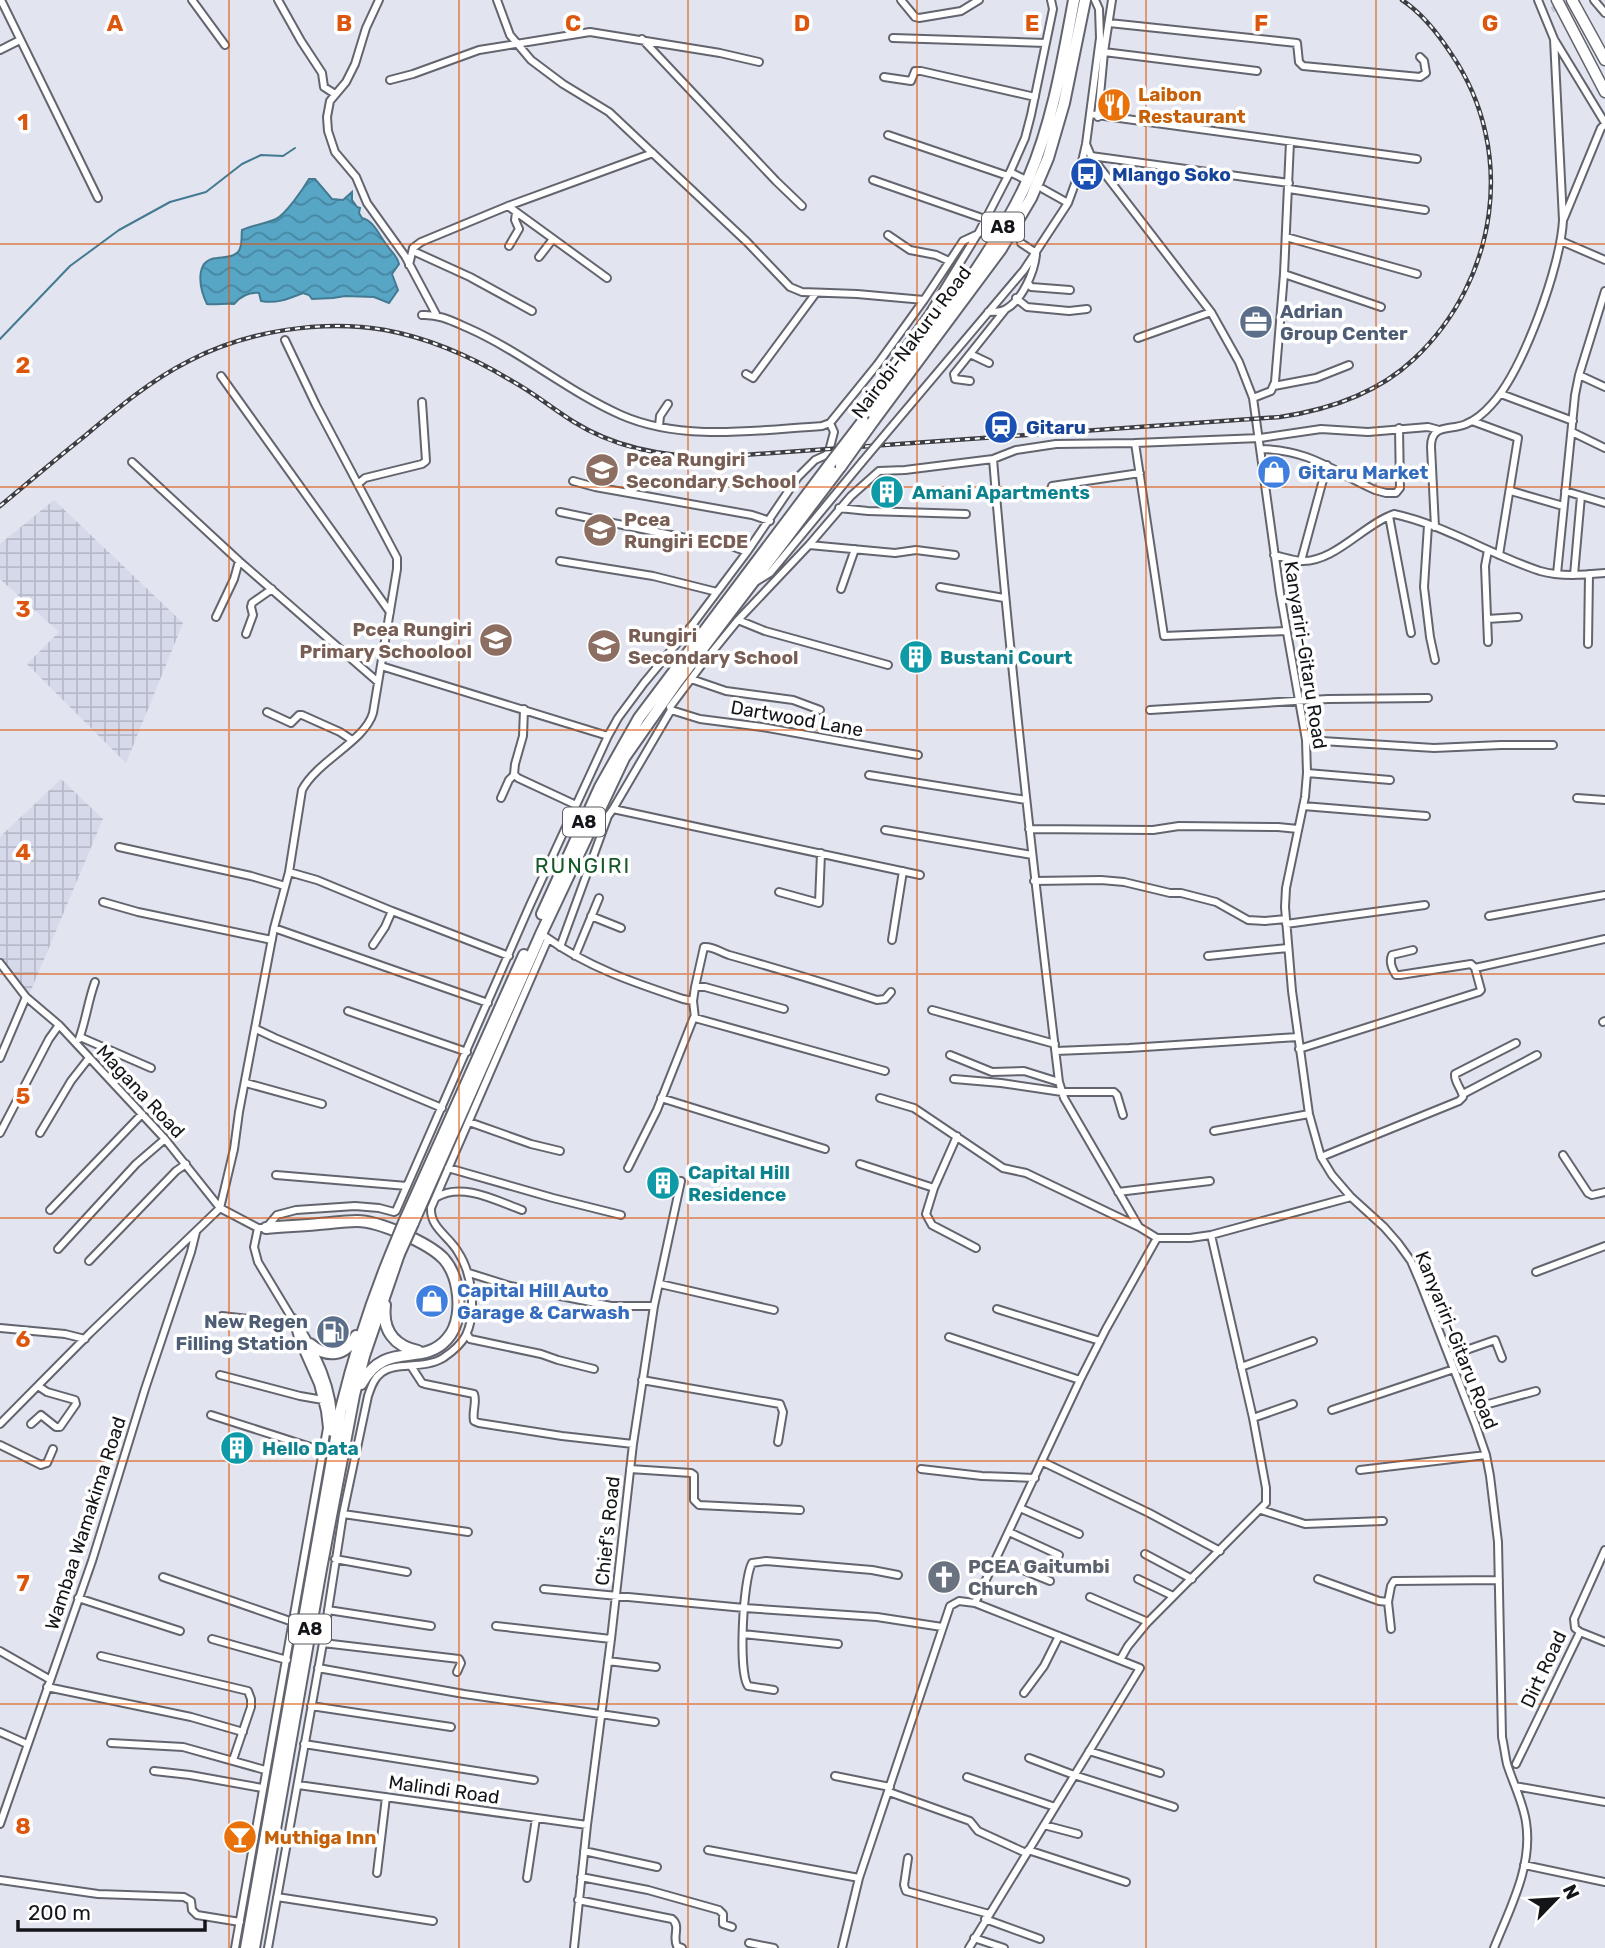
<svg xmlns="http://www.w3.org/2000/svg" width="1605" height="1948" viewBox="0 0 1605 1948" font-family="Rubik,sans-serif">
<defs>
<pattern id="industrial-grid" width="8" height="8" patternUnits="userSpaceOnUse" patternTransform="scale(1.75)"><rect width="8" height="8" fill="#d5d9ea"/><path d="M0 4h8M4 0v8" fill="none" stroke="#b6b9c8"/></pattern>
<pattern id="water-waves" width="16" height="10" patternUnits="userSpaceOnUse" patternTransform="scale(1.75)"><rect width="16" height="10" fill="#57a6c6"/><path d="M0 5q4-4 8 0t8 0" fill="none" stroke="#4786a0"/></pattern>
</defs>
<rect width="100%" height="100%" fill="#e2e4ef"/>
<path fill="url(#industrial-grid)" d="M54 500 183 623 126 763 27 664 59 632 0 579V544Z
M61 779 103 819 29 995 0 958V837Z"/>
<path fill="url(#water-waves)" stroke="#437a92" stroke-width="2" d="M309 179H315L332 199 343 200 352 192V200L357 207 360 208 359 213 362 218C374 221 379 235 386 244 391 252 397 255 399 264L392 274 398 290 389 303 374 297 345 296 333 298 312 299 309 295 303 293C288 299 277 304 261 301L259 293C249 292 241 296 234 304 224 303 217 305 207 304 200 290 193 260 217 258 224 257 232 258 238 252 243 246 241 237 242 230 253 225 265 224 276 219 286 214 303 189 309 179Z"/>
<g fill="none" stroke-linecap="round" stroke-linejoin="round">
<path stroke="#437a92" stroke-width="2" d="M0 339 70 266 119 230 170 202 206 192 242 164 261 155 283 156 295 148"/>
<path stroke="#c3c5cf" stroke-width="6" stroke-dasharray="6 3" stroke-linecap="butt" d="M1552 10 1569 0"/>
<g stroke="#63656e" stroke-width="10">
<path id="street" d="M1 0 98 198
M192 0 225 45
M278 0 301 41 322 73 324 87 335 94
M379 0 366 28 355 64 346 82 330 101 327 117 328 131 335 152 356 177 367 203 405 256 436 314
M497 0 510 35 531 60 563 84 609 112 747 242 790 287 802 292 857 294 924 300
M901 0 915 17 919 18 961 11 979 0
M1538 0 1554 39 1605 123
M1594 0 1605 13
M1109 23 1297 43 1299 62 1303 66 1420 77 1426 73 1424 61 1420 57
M893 38 1046 43
M642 39 776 181 802 206
M0 50 20 40
M1104 52 1257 71
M884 77 911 81 915 71H921L1035 97
M390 80 413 74 479 50 590 32 720 53 759 62
M1090 114 1417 159
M1098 117 1104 52 1112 0
M888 135 1008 176
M1086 144 1091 156 1211 312 1239 362 1253 398 1280 593 1306 740 1307 773 1305 797 1286 888 1285 907 1292 991 1309 1114 1321 1157 1332 1175 1351 1197 1384 1227 1398 1243 1411 1261 1420 1282 1476 1426 1486 1455 1490 1476 1498 1542 1502 1737C1504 1746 1505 1755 1507 1764 1513 1783 1523 1802 1526 1822 1533 1866 1510 1908 1494 1948
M1091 156 1289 183
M1080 170 1087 166 1099 167
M1010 172 1025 138 1031 115 1053 9 1051 0
M873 180 985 219 995 226
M1043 189 1068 203
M1289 189 1425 210
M508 206 607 278
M1564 218 1601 128 1605 124
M888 235 910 250 936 255 949 261
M1286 237 1417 274
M1561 241 1605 260
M1021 243 1036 253
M509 246 519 229 515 220 516 212
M413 251 470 277 532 311
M539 257 553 239
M409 265 413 248 421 242 508 206 653 153
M1284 274 1381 307
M1028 283 1031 287 1070 290
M1016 298 1027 307 1069 311 1087 309
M988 312C993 312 1001 312 1006 309 1022 300 1034 273 1036 255
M422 315C439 314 452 321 468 328 522 352 567 391 621 415 682 442 758 430 822 426L830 423 877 365 924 300 963 241 978 234 1010 172 1022 178
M1138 338 1211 312
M970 354 989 363
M746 374 753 378 816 293
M1579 375 1605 387
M221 376 390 612
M970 381 955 379 954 374 1005 310
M1274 386 1316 378 1349 365
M1501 394 1573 421
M1253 398 1271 391 1275 382 1284 274 1290 142
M875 403V391L879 384 928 315 977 235
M1472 421 1518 438 1499 555
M894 424 1024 270 1068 203 1080 170 1086 144 1100 38 1099 9 1095 0
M659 426 660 416 668 404
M1572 432 1605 448
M1135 443 1164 636 1286 631
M1261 449C1311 450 1332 471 1375 490L1386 493H1396L1400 488 1399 428
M993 459C1010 667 1034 875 1059 1082L1064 1098 1139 1227 1157 1238H1190L1211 1235 1351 1197
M132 462 239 561 378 682
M573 481 595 487 752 515 770 521
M358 484 365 478 422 464 426 461 422 402
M1052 486 1140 473
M1511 491 1563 506
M1565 491 1605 503
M839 508 868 511 966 514
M560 512 705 542 727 544 747 552
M1389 516 1411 633
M1428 525 1424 587 1430 637 1435 660
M1435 527 1431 447C1431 423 1450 431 1466 424 1476 420 1485 412 1492 404 1523 370 1561 266 1563 220L1554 39
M809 545 895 553 916 550 955 555
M1274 555C1283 557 1292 560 1301 561 1334 563 1364 524 1394 514 1445 525 1491 555 1540 571 1561 577 1583 575 1605 573
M560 561 653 576 717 592
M1301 561 1327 465
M1557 574 1575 395 1579 375 1605 291
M1574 575 1581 496
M757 581 770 573 862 462
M940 587 1004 598
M841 589 855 549
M216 617 234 579 239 561
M1487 619 1518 617
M738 620 765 631 888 665
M246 634 253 615 251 607 252 603 272 589
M1488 642 1485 566 1488 550
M1588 644 1589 574
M381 666 608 736
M691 679 726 691 793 700 820 710
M524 709 523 736 515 764 514 774 518 778 576 805
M671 710 700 719 762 727 918 755
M1150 710 1328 699 1428 698
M267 712 291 723 299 715H302L340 732 352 740
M1306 740 1434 748 1501 745H1553
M1307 773 1390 780
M869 775 1026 800
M501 798 509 780 514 775
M1577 798 1605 800
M1303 806 1426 816
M613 809 671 710 670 707 703 663 738 620 809 545 851 496 879 471 905 470 993 459 1016 450 1056 444 1135 443 1260 438 1321 429 1368 432 1428 427 1439 430
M1029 829 1153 830 1179 826 1278 827 1298 829
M885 830 1032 855
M119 847 251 876 285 886
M289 872 317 880 392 911 509 956
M1034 881 1101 880 1124 882 1170 893H1181L1216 902 1248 920 1265 921 1286 919
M779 892 819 903 821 853
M103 902 138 912 272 940
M591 916 621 928
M1489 916 1605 895
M1286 924 1425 905
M274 928 488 1003
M546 937C587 967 635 983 683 999L693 1001 695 987H705L784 1009
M892 940 903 871
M373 945 385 927 392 911
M560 947 608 816 613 809 920 875
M1413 950 1392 955C1389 962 1392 969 1396 975H1400L1471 964 1475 968 1605 939
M575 956 599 898
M1208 956 1288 948
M0 963 26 997 59 1025 165 1139 220 1208 258 1228H266L277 1215 296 1210 355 1206 379 1208 394 1212 396 1211 530 905 608 736 618 718 644 683 693 624 747 552 798 477 815 460 826 455 829 451 834 432 830 423
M695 987 704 947C713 946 720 952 729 955 779 969 828 984 877 1000L885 999 891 992
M693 1001 695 1018 885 1071
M932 1010 1055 1044
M348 1011 467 1052
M1603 1022 1605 1021
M256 1029 275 1038 442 1108
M80 1037 151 1068
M79 1039C86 1020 88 1001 95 982
M1299 1049 1479 992 1481 990 1475 968
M1056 1051 1129 1048 1298 1037
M950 1055 992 1072 1024 1071 1059 1082
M0 1058 26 997
M954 1079 1001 1083 1062 1092H1114L1117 1095 1123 1115
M246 1083 322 1104
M1463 1094 1537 1055
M661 1098 825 1149
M880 1098 914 1108 1003 1168 1026 1173 1139 1227
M469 1122 531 1144 560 1151
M1214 1131 1309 1114
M0 1133 49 1039 59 1025
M40 1133 71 1081 89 1058
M957 1136 934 1188 926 1214 932 1225 976 1248
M1563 1155 1588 1193 1592 1195 1605 1192
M1321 1157 1459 1101 1463 1097C1462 1089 1454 1082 1455 1074L1516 1043
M860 1164 934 1188
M448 1168 553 1198 621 1215
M628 1168 657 1110 694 1017
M276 1175 407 1186
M1118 1192 1210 1181
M437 1197C462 1182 497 1201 522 1210
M50 1210 142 1114
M58 1249 136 1164 165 1139
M89 1261 176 1171 186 1164
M1536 1272 1605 1246
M469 1273 510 1286 611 1306H654L633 1444 611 1639 587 1825 574 1948
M660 1284 774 1310
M654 1306 681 1181
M997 1309 1100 1341
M222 1316 294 1324
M0 1328 65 1334 85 1339
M467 1334 470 1339 541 1354 558 1360 594 1369
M949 1337 1080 1380
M1449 1356 1495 1340 1502 1358
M411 1366 422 1383 425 1384 474 1394C477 1402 472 1411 474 1421L479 1423 562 1436 633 1444
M1241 1367 1313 1341
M220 1375 300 1396 323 1400
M642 1380 780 1404 783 1412 778 1442
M1470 1409 1536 1391
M1332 1410 1454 1369
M211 1415 323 1451
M1253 1418 1293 1404
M0 1424 90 1333 220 1208 234 1149 239 1112 274 928 289 872 302 790C317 761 365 741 373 713L397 569V558L316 405 285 340
M31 1424 41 1415 56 1427H60L76 1404 75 1400 47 1392 38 1386
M0 1445 41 1465 47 1463 53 1449
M1043 1462 1149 1513 1220 1551
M630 1469 691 1473 694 1475V1500L699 1505 800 1510
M921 1469 982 1476 1035 1478
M1360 1470 1486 1455
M1020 1508 1079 1534
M1261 1510 1305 1524 1383 1521
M343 1514 468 1532
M1009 1532 1059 1555
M1145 1554 1192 1579
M335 1559 407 1572
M996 1559 1050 1581
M163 1577 293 1622
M1138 1579 1173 1596
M1318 1579 1379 1601 1388 1602 1391 1586 1394 1581 1499 1580
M544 1589 744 1608 877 1617 942 1627
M1090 1597 1148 1622
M78 1598 180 1631
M1388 1602 1391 1629
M328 1610 431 1626
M496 1626 611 1639
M1580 1632 1605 1642
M743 1634 838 1644
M212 1639 287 1660
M323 1643 459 1659 461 1663 457 1672
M0 1651 49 1679
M101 1656 248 1691 251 1699V1707L233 1760
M1120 1660 1128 1646 1146 1624 1266 1503V1488L1253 1418 1211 1235
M608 1661 656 1667
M318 1668 464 1694 655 1722
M47 1687 191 1717 243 1732
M774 1690 748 1686C738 1671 743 1580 752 1563L766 1561 872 1570 898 1575
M1024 1693 1044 1666 1059 1636
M311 1706 451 1727
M0 1732 27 1744
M111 1743 183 1747 265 1770
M304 1744 534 1780
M1089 1751 1160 1773
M1029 1758 1074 1775 1174 1807
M1516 1764 1580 1632 1575 1628 1574 1619 1605 1550
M154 1771 190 1775 262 1788
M835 1776 890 1787
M967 1777 1055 1807
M298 1785 587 1825
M1515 1786 1605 1802
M889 1792 970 1821 978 1831 1026 1853
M0 1824 92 1561 145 1389 191 1252 196 1232
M1044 1825 1078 1834
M708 1850 859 1878
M1028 1850 1126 1882
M584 1851 657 1867
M908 1858 904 1885 906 1891 989 1914
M1524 1865 1605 1882
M377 1873 386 1797
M581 1877 648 1890 719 1910 723 1914V1924L732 1927
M527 1878 536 1818
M0 1880 98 1894 184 1897 191 1901 192 1910 197 1915 240 1922
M277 1897 433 1921
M578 1900 672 1919C681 1926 672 1937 677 1946L682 1948
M985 1919 1040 1939
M974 1938 1004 1948
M749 1943 774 1948
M235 1948 327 1428 325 1411 318 1384 299 1341 293 1320 258 1262 254 1247 258 1228
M268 1948 323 1643 343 1514 368 1396C371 1388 373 1379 381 1373 395 1361 423 1370 443 1358 452 1352 461 1345 466 1335 477 1312 472 1273 458 1252 449 1236 430 1228 431 1208L548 939
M842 1948 859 1878 950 1606 959 1601 975 1603 1080 1380 1106 1329 1157 1238
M969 1948 1140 1668 975 1603"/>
</g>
<g stroke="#63656e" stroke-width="13">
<path id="primary" d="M1557 0 1605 92
M1572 0 1605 60"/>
</g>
<g stroke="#63656e" stroke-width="14">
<path id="highway" d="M874 420 1001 249 1031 198 1048 158 1064 103 1085 0
M863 421 976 270C996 240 1015 210 1029 177 1053 121 1063 59 1074 0
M542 914 600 787 639 718 830 464
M405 1220 524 955
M413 1223 541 934 624 758 678 681 841 466
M266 1228C284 1226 302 1226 319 1224 332 1223 344 1221 357 1221 379 1221 429 1243 444 1259 451 1267 455 1277 457 1288 460 1305 459 1326 447 1339 422 1368 386 1339 361 1384
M385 1305C382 1330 394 1346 418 1351
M293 1320C316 1357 332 1387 332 1431
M310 1344C327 1358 345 1357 356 1336
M246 1948 341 1409C354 1356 370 1305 391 1254
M254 1948 321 1569 354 1395 364 1356 399 1254"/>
</g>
<use href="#street" stroke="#fff" stroke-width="6"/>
<use href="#primary" stroke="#fff" stroke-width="10"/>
<use href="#highway" stroke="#fff" stroke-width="10"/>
<g stroke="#3d3e44" stroke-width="4.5">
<path id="rail" d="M0 506C29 482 57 458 86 435 118 408 151 380 189 361 246 331 322 319 385 330 429 338 474 358 512 381 534 393 553 409 574 422 617 449 666 457 716 457L1280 417C1327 410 1378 393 1414 359 1498 280 1517 151 1452 55 1439 35 1422 13 1402 0"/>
</g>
<use href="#rail" stroke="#fff" stroke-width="2" stroke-dasharray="5" stroke-linecap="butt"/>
<g stroke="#63656e" stroke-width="10" stroke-linecap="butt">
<path id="street-bridge" d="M862 462 894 424"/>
</g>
<g stroke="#63656e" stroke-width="14" stroke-linecap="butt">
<path id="highway-bridge" d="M830 464 863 421
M841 466 874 420
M391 1254 405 1220
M399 1254 413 1223"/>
</g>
<use href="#street-bridge" stroke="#fff" stroke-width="6"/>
<use href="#highway-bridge" stroke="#fff" stroke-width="10"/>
</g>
<path fill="none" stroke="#dd560d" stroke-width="2" stroke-opacity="0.55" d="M229 0V1948M459 0V1948M688 0V1948M917 0V1948M1146 0V1948M1376 0V1948M0 244H1605M0 487H1605M0 730H1605M0 974H1605M0 1218H1605M0 1461H1605M0 1704H1605"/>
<defs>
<g id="restaurant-disc" transform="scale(1.75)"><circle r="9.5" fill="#e8710a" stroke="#fff"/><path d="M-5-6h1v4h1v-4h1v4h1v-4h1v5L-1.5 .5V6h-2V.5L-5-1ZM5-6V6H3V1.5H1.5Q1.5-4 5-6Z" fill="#fff"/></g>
<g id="bus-disc" transform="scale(1.75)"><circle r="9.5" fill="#1a4fb4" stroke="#fff"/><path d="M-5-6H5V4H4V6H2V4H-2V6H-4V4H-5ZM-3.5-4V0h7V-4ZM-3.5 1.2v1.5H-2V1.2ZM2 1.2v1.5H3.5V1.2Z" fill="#fff"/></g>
<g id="office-disc" transform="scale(1.75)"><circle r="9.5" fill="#5c6f8a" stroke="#fff"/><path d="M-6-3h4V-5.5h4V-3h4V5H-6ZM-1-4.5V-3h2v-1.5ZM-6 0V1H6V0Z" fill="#fff"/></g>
<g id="station-disc" transform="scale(1.75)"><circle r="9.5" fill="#1a4fb4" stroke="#fff"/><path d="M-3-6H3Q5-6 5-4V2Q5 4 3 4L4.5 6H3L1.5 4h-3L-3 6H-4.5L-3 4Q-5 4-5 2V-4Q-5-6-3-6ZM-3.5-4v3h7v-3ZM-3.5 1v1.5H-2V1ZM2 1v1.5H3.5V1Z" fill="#fff"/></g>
<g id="school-disc" transform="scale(1.75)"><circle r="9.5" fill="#8d6e63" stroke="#fff"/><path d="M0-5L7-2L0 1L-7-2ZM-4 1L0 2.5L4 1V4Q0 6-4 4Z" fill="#fff"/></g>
<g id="shop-disc" transform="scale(1.75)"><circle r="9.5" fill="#3f7fe0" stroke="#fff"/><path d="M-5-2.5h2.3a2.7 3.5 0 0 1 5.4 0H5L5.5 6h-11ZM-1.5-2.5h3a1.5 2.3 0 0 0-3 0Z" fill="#fff"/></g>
<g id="building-disc" transform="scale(1.75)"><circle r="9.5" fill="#0f9aa8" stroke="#fff"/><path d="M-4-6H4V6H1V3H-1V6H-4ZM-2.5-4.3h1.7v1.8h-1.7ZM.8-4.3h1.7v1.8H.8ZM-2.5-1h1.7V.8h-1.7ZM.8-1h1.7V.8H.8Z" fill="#fff"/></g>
<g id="fuel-disc" transform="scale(1.75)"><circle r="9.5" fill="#5c6f8a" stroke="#fff"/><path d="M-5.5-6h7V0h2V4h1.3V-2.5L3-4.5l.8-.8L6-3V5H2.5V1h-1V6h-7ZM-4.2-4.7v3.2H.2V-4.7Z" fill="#fff"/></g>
<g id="church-disc" transform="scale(1.75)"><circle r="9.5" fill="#6b7280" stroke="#fff"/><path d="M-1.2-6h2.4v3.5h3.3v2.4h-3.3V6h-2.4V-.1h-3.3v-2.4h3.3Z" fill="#fff"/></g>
<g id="bar-disc" transform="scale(1.75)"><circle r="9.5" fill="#e8710a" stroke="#fff"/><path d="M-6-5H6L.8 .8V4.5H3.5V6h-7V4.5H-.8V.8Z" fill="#fff"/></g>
</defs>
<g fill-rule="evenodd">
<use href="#restaurant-disc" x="1114" y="105"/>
<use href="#bus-disc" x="1087" y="174"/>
<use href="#office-disc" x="1256" y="322"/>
<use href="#station-disc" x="1001" y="427"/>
<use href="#school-disc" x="602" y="470"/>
<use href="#shop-disc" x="1274" y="472"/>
<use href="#building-disc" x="887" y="492"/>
<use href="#school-disc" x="600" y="530"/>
<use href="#school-disc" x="496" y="640"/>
<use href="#school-disc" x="604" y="646"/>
<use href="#building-disc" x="916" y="657"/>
<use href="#building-disc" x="663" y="1183"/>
<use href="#shop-disc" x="432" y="1301"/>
<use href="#fuel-disc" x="333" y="1332"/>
<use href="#building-disc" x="237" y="1448"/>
<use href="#church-disc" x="944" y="1577"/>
<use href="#bar-disc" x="240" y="1837"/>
</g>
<g text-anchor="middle" stroke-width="7" stroke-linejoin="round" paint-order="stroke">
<g fill="#fff" stroke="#5a5b5e" stroke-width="2">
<rect x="982" y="212.5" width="42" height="29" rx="5"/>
<rect x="563" y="807.5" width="42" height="29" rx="5"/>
<rect x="289" y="1614.5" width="42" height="29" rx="5"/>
</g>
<g font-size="18" font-weight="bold" fill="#141519">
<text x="1003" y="233">A8</text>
<text x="584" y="828">A8</text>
<text x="310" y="1635">A8</text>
</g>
<g font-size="19" font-weight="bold" fill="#c56008" stroke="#fff" text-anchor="start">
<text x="1138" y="101">Laibon<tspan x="1138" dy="22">Restaurant</tspan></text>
<text x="264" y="1844">Muthiga Inn</text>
</g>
<g font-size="19" font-weight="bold" fill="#164399" stroke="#fff" text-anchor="start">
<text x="1112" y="181">Mlango Soko</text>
<text x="1026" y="434">Gitaru</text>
</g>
<g font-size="19" font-weight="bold" fill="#4e5e75" stroke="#fff" text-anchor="start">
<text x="1280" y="318">Adrian<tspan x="1280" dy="22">Group Center</tspan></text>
<text x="308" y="1328" text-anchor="end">New Regen<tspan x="308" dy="22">Filling Station</tspan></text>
</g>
<g font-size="19" fill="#141519" stroke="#fff">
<text transform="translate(911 342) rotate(-53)" y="7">Nairobi-Nakuru Road</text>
<text transform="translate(1306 655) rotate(81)" y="7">Kanyariri-Gitaru Road</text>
<text transform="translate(797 718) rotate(10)" y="7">Dartwood Lane</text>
<text transform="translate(141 1091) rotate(47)" y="7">Magana Road</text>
<text transform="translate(1457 1340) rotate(68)" y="7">Kanyariri-Gitaru Road</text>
<text transform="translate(85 1523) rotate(-72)" y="7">Wambaa Wamakima Road</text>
<text transform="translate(607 1531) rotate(-84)" y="7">Chief's Road</text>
<text transform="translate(1543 1669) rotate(-65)" y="7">Dirt Road</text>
<text transform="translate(444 1789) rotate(8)" y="7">Malindi Road</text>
</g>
<g font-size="19" font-weight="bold" fill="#785e54" stroke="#fff" text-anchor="start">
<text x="626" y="466">Pcea Rungiri<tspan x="626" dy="22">Secondary School</tspan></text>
<text x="624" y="526">Pcea<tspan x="624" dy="22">Rungiri ECDE</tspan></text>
<text x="472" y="636" text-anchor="end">Pcea Rungiri<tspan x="472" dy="22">Primary Schoolool</tspan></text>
<text x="628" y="642">Rungiri<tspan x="628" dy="22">Secondary School</tspan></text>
</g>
<g font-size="19" font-weight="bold" fill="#366cbe" stroke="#fff" text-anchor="start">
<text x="1298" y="479">Gitaru Market</text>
<text x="457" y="1297">Capital Hill Auto<tspan x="457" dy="22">Garage &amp; Carwash</tspan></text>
</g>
<g font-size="19" font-weight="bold" fill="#0d838f" stroke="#fff" text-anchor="start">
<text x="912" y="499">Amani Apartments</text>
<text x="940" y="664">Bustani Court</text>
<text x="688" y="1179">Capital Hill<tspan x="688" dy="22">Residence</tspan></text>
<text x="262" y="1455">Hello Data</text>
</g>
<g font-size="19" font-weight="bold" fill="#5b616d" stroke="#fff" text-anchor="start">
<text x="968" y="1573">PCEA Gaitumbi<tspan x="968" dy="22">Church</tspan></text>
</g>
<g font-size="21" letter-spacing="2" fill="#165728" stroke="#fff">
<text x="583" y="873">RUNGIRI</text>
</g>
</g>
<g font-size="23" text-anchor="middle" font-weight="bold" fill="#dd560d" stroke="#fff" stroke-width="7" stroke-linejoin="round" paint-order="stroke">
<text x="115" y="31">A</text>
<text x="344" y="31">B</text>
<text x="573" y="31">C</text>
<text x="802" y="31">D</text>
<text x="1032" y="31">E</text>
<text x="1261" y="31">F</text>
<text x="1490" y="31">G</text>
<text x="23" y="130">1</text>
<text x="23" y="373">2</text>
<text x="23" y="617">3</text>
<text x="23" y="860">4</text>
<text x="23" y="1104">5</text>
<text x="23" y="1347">6</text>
<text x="23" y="1591">7</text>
<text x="23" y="1834">8</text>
</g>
<g transform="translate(1556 1899) rotate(65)" stroke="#ffffff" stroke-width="5" paint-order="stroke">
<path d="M0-5L12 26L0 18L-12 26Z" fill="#141519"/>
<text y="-10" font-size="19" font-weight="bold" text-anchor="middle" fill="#141519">N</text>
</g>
<path d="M18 1920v10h187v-10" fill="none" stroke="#141519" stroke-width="3.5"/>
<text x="28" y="1920" font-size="21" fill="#141519" stroke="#ffffff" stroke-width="5" paint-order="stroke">200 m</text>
</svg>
